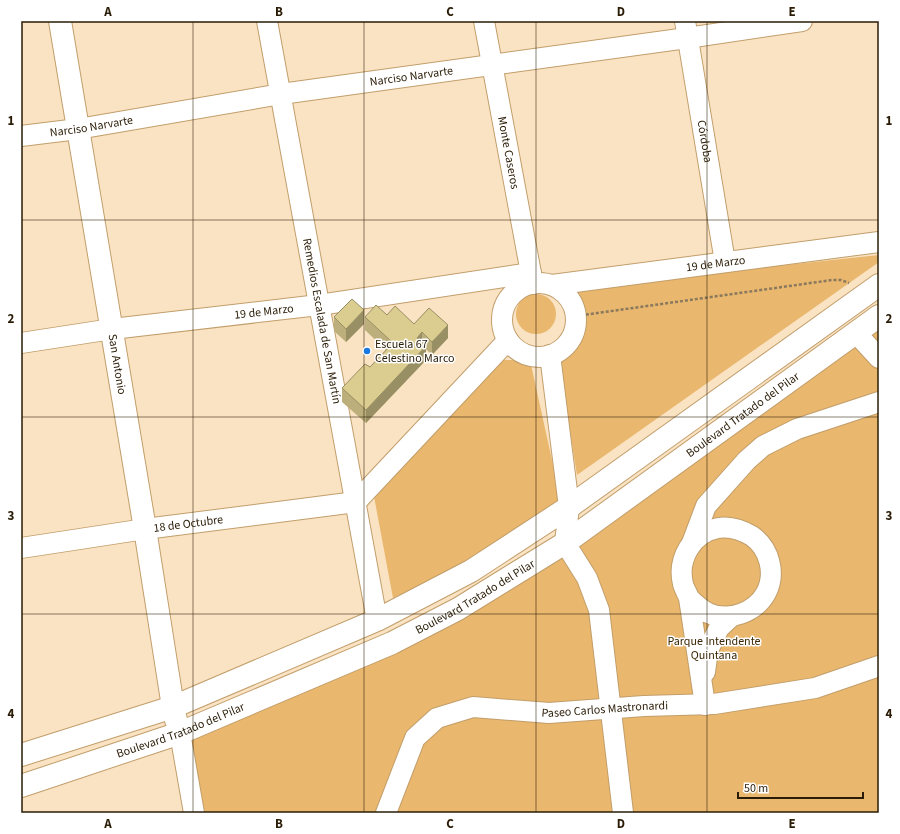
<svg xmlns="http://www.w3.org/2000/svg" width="900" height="834" viewBox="0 0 900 834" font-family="'Source Sans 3',sans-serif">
<rect width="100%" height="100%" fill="#fae3c3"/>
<path fill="#e9b76d" d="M879 255V262L577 475 558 357C590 344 593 309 567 288Z
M516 314a20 20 0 1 1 40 0a20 20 0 1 1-40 0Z
M879 327V813H200L188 738 393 653Z
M503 360H530L561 501 462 565 393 598 373 491Z"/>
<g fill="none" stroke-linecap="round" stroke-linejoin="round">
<g stroke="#c29e6b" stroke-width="22">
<g id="street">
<path id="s1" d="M267 21 377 620"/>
<path id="s2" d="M484 21 533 284"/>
<path id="s3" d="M685 21 725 262"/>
<path id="s4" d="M21 136 78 129 281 94 687 38 802 21"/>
<circle cx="539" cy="320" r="37"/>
<path id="s5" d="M552 285 879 242"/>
<path d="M856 333 879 358"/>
<path id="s6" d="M21 343 112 329 319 305 531 273"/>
<path d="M550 355 569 507 565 543 587 578 599 610 623 813"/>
<path d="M692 543 706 506 747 460 763 446 797 429 879 402"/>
<path id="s7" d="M21 548 145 529 356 502 508 340"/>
<path d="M689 598C695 604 700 609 708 613 728 622 755 613 766 593 776 574 770 549 752 536 742 530 729 526 718 528 692 533 677 559 683 584 684 588 687 593 689 598L705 705"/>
<path d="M705 672 708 650 719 628 732 616"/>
<path d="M180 733 194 813"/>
<path id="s8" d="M386 813 415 738 437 718 473 707 549 713 644 706 714 704 815 688 879 666"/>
</g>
</g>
<g stroke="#c29e6b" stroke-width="24">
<g id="secondary">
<path id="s9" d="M60 21 145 529 173 707 176 720"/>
<path d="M21 755 173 707 377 620 471 571 569 507 879 285"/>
<path id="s10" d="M21 786 180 733 392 643 458 609 565 543 879 316"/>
</g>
</g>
<path stroke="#8b795e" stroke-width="2.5" stroke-dasharray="3 2" stroke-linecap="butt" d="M576 316 832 280H841L849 283"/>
<use href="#street" stroke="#fff" stroke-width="20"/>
<use href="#secondary" stroke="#fff" stroke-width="22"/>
</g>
<path fill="#bcaf7b" d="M387 315 414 324 448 338 432 355 426 349V360L366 423 342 402V388L370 367 386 350 365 330V317Z
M334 317 364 324 346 342 334 331Z"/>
<path fill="#998f64" d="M364 310V324L346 342V329Z
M448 325V338L432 355V342Z
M422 332V345L417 338Z
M426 346V360L366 423V410Z"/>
<path fill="#dbcc8f" stroke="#998f64" d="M352 299 364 310 346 329 334 317Z
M376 305 387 315 395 306 414 324 429 308 448 325 432 342 422 332 417 338 426 346 366 410 342 388 365 364 370 367 393 343 365 317Z"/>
<path fill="none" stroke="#2a1c06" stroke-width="1" stroke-opacity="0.55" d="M193 21V813M364 21V813M536 21V813M707 21V813M21 220H879M21 417H879M21 614H879"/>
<circle fill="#1c78e1" stroke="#fff" stroke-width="1.5" cx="367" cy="351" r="4"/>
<g text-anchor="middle" stroke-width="3" stroke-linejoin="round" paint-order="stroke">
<g font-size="12" fill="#2a1c06" stroke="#fff">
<text dy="4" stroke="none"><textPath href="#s4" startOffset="395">Narciso Narvarte</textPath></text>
<text dy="4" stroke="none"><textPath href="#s4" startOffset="71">Narciso Narvarte</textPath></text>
<text dy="4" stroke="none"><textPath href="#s3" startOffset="122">Córdoba</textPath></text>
<text dy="4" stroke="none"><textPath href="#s2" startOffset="134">Monte Caseros</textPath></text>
<text dy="4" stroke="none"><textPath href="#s5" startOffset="165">19 de Marzo</textPath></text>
<text dy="4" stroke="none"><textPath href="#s6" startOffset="245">19 de Marzo</textPath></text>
<text dy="4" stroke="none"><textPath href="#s1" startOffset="305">Remedios Escalada de San Martín</textPath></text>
<text dy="4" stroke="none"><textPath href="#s9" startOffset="348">San Antonio</textPath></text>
<text dy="4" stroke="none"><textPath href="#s10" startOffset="817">Boulevard Tratado del Pilar</textPath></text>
<text dy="4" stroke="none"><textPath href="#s7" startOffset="169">18 de Octubre</textPath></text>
<text dy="4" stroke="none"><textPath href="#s10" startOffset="493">Boulevard Tratado del Pilar</textPath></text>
<text dy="4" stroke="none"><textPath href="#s8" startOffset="280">Paseo Carlos Mastronardi</textPath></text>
<text dy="4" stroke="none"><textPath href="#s10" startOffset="169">Boulevard Tratado del Pilar</textPath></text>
</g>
<g font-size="12" fill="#2a1c06" stroke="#fff" text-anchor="start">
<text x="375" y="348">Escuela 67<tspan x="375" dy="14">Celestino Marco</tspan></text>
</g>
<g font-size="12" fill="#3b2603" stroke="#fff">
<text x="714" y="645">Parque Intendente<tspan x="714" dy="14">Quintana</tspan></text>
</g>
</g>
<rect width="900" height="834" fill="none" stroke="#ffffff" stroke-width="44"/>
<path d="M738 792v6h125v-6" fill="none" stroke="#2a1c06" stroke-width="2"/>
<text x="744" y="792" font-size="12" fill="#2a1c06" stroke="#ffffff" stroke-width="3" paint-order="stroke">50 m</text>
<rect x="22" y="22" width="856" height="790" fill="none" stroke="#2a1c06" stroke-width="1.5"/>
<g font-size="13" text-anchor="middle" font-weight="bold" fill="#2a1c06">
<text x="108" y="16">A</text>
<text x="279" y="16">B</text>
<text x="450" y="16">C</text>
<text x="621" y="16">D</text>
<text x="792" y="16">E</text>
<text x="11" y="125">1</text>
<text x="889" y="125">1</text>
<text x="11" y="323">2</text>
<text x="889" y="323">2</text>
<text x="11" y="520">3</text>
<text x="889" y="520">3</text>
<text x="11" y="718">4</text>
<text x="889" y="718">4</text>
<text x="108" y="828">A</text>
<text x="279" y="828">B</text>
<text x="450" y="828">C</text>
<text x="621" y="828">D</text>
<text x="792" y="828">E</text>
</g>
</svg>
